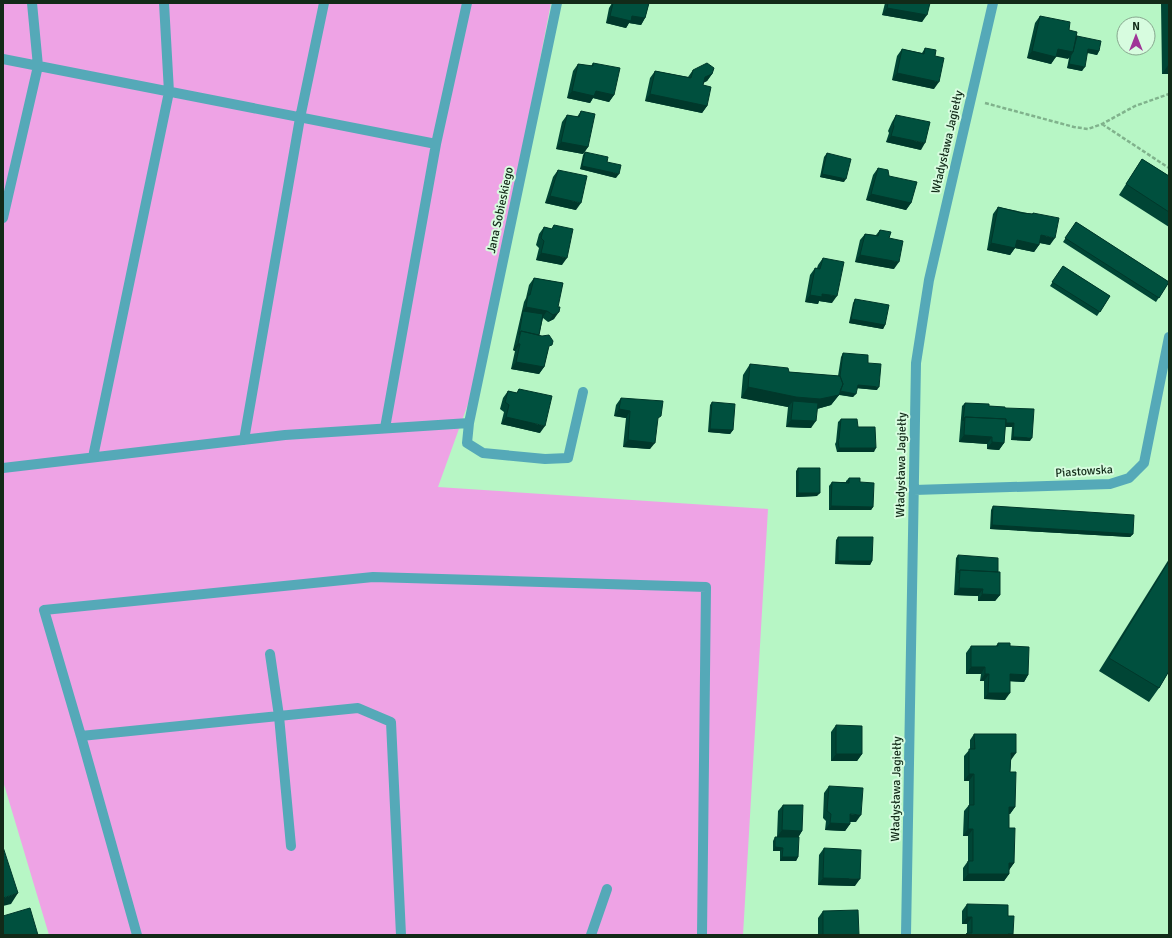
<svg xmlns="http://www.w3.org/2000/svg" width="1172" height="938" viewBox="0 0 1172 938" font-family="Signika,sans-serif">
<rect width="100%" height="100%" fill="#b7f6c5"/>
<path fill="#eea3e5" d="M3 3H551L478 376 438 487 768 509 743 935H49L3 781Z"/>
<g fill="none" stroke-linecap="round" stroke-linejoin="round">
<path stroke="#80b28c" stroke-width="2.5" stroke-dasharray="4 2" stroke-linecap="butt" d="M985 103 1074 127 1088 129 1102 124 1135 106 1169 94
M1102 124 1169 168"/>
<path stroke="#55a9b8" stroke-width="10" d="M557 3 469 423 467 443 483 453 545 459 568 458 583 392
M3 59 436 144 467 3
M3 218 38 66 32 3
M385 428 436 144
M244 440 300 118 324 3
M93 457 169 92 164 3
M3 468 285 435 469 423
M914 490 1110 484 1129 478 1144 463 1169 337
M270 654 279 716 291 846
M81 736 137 935
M401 935 391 722 358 708 81 736 44 610 373 577 706 587 702 935
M591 935 607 889
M906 935 916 363 929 280 993 3"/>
</g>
<path fill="#004535" d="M612 3H649L645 18 641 25 629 23 626 28 606 23 609 8Z
M885 3H930L922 22 882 15Z
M1161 3H1169V74H1162Z
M1040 16 1069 30 1099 51 1097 55 1087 53 1082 71 1067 68 1069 58 1056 56 1051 64 1027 58 1035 23Z
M925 48 935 56 934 89 892 80 897 56 902 49 922 53Z
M593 63 614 95 609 102 593 98 590 103 567 98 573 71 578 64 591 66Z
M693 70 712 74 707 81 703 83V85L707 106 702 113 645 101 650 78 655 71 688 77Z
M581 111 588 147 583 154 556 149 562 122 567 115 577 117Z
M896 115 921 150 886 142 889 133 888 131 892 122Z
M585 152 607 162 616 178 580 169 583 155Z
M827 153 844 182 820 177 824 157Z
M1142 159 1169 176V227L1119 195Z
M878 168 889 176 911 203 906 210 866 200 873 175Z
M558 170 576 210 545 203 553 177Z
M998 207 1032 214 1033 213 1050 245 1039 243V245L1034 252 1015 248 1010 255 987 250 993 214Z
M1076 222 1169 282 1156 302 1063 242Z
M554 225 562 265 536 260 539 248 536 245 539 234 544 227 552 229Z
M880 230 889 238 894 269 855 262 860 240 865 234 876 235Z
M823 258 832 303 819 301 818 304 805 302 810 275 815 268H817L818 265Z
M1063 266 1110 296 1097 316 1050 286Z
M534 278 563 283 554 319 548 322 543 318 539 335 548 350 544 367 539 374 511 369 515 351 513 350 524 302 526 298 529 285Z
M855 299 885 325 883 329 849 323 853 303Z
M843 353 868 363 877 390 857 388 853 397 839 395 831 405 817 409 811 428 786 427 788 407 741 398 743 375 750 364 789 372 838 376 841 357Z
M519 389 540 433 501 424 504 412 500 409 503 398 508 391 517 393Z
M621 398 657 421 650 449 623 447 626 418 614 416 616 405Z
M712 402 733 430 730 434 708 432 710 405Z
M965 403 1005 408 1030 441 1011 440 1012 427H1005L1004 443 999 450 987 449V444L959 442 962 406Z
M841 419 858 427 874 452H837L835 444 836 442 838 422Z
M798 468 817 496 796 497V471Z
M849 478 860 482 873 507 871 510H829V486L832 482H846V481Z
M993 506 1133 534 1130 537 990 529 991 510Z
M838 537 872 561 870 565 835 564 836 540Z
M958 555 1000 595 995 601H978V596L954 595 956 558Z
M1169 559V671L1159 688 1149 702 1099 671Z
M998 643 1010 646 1028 675 1024 682 1010 681 1005 700 984 699V681H980L981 674H966V653L971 646H996Z
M836 725 862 754 857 761H831V732Z
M974 734 1011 760 1010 772 1015 807 1010 814H1009V828L1014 863 1009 870V874L1004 881H963V868L968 861V836H963L964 811 969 805V781H964V756L970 749V740Z
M829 786 856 822H850V824L845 831 825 830 826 821 823 818 824 793Z
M783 805 802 831 798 837V857L796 861H780V851H773V841L775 837H777L778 811Z
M824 848 855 886 818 885 819 855Z
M967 904 1008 916 1013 935H965L967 933V924H962V911Z
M823 911 859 935H818V918Z"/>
<path fill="#00382b" d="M887 8 927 15 922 22 882 15Z
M610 16H632L645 18 641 25 629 23 626 28 606 23Z
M1058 49 1073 52 1068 59 1053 56Z
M1088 49 1099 51 1097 55 1086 52Z
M1032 51 1056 57 1051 64 1027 58Z
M1069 64 1085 67 1082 71 1067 68Z
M1169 64V74H1162Z
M897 73 939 82 934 89 892 80Z
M712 74 707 81 700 84 705 77Z
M572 91H596L614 95 609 102 593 98 590 103 567 98Z
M650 94 707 106 702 113 645 101Z
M891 136 925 143 921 150 886 142Z
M561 142 588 147 583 154 556 149Z
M582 166 619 174 616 178 580 169Z
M822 174 846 179 844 182 820 177Z
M871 194 911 203 906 210 866 200Z
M550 196 581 203 576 210 545 203Z
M1041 235 1055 238 1050 245 1036 242Z
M1017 240 1039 245 1034 252 1015 248 1010 255 987 250 991 243Z
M541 253 567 258 562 265 536 260Z
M860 255 899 262 894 269 855 262Z
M822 294 837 296 832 303 819 301 818 304 805 302 810 295Z
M526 307 547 311 542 318 523 311Z
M559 312 554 319 548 322 553 315Z
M851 319 885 325 883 329 849 323Z
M518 343 520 344 515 351 513 350Z
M516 362 544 367 539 374 511 369Z
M858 385 879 387 877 390 855 388Z
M748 387 839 395 831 405 813 410 793 401 788 407 741 398Z
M838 391 856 394 853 397 836 394Z
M619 409 630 411 626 418 614 416Z
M506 417 545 426 540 433 501 424Z
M791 420 816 421 811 428 786 427Z
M965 421 1014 423 1012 427 965 424Z
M710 429 733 430 730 434 708 432Z
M964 435 992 437 987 444 959 442Z
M1013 437 1032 438 1030 441 1011 440Z
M628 440 655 443 650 449 623 447Z
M992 442 1004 443 999 450 987 449Z
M839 448H876L874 452H837Z
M798 493H820L817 496 796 497Z
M831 506 873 507 871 510H829Z
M992 525 1133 534 1130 537 990 529Z
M838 561H872L870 565 835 564Z
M959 588 983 589 978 596 954 595Z
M982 594 1000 595 995 601H978Z
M971 667H985L981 674H966Z
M985 674H989L984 681H980Z
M1010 674 1028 675 1024 682 1005 681Z
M988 693H1010L1005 700 984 699Z
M1011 753H1016L1011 760Z
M836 754H862L857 761H831Z
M969 774H974L969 781H964Z
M1009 807H1015L1010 814H1004Z
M850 814 861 815 856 822 846 821Z
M830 823 850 824 845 831 825 830Z
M968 829H973L968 836H963Z
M782 830 802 831 798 838 777 837Z
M775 847 783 848 780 851H773Z
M782 857H798L796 861H780Z
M1009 863H1014L1009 870Z
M968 874H1009L1004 881H963Z
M823 878 860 879 855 886 818 885Z
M18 893 11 904 3 906V898Z
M967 917H972L967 924H962Z"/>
<path fill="#00503e" stroke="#00382b" d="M613 3H649L645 18 632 16 631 21 610 16Z
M888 3H930L927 15 887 8Z
M1040 16 1070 22 1069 30 1077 32 1073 52 1058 49 1056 57 1032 51Z
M1077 36 1101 41 1099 51 1088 49 1085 67 1069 64 1071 55 1073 52Z
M925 48 936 50 935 56 944 58 939 82 897 73 902 49 924 54Z
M593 63 620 68 614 95 596 91 594 96 572 91 578 64 593 66Z
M707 63 714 68 712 74 705 77 703 85 711 87 707 106 650 94 655 71 691 78 693 70Z
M581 111 595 114 588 147 561 142 567 115 579 117Z
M896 115 930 122 925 143 891 136 894 126 893 124Z
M585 152 608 157 607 162 621 165 619 174 582 166Z
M827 153 851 159 846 179 822 174Z
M1142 159 1169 176V212L1126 184Z
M878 168 888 170 889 176 917 182 911 203 871 194Z
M558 170 587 176 581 203 550 196Z
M998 207 1022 213 1033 214V213L1059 218 1055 238 1041 235 1039 245 1017 240 1015 248 991 243Z
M1076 222 1169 282 1159 298 1065 238Z
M554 225 573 229 567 258 541 253 544 241 541 238 544 227 552 229Z
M880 230 891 232 889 238 903 241 899 262 860 255 865 234 878 236Z
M823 258 844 262 837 296 822 294V297L810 295 815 268 820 269Z
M1063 266 1110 296 1100 312 1052 282Z
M534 278 563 283 558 307H560L559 312 553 315 547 311 526 307 528 295H530Z
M855 299 889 305 885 325 851 319Z
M523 311 543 314 539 335 521 331 519 335Z
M521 331 542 336 549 335 553 341 552 345 549 346 544 367 516 362 520 344 518 343Z
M843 353 868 355V363L881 364 879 387 858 385 856 394 840 391 843 384 840 376Z
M750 364 788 368 789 372 840 376 843 384 839 395 820 399 796 397 748 387Z
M519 389 552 396 545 426 506 417 509 405 505 402 508 391 517 393Z
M621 398 663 401 661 416 658 418 655 443 628 440 630 411 619 409Z
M793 401 818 403 816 421 791 420Z
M712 402 735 404 733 430 710 429Z
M965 403 989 404V406L1005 407V408L1034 409 1032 438 1013 437 1014 423H1006V419L965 417 963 421Z
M965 417 1006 419 1004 443 992 442V437L964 435Z
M841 419H857L858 427H875L876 448H839L838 440 839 439Z
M798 468H820V493H798Z
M849 478H860V482L874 483 873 507 831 506 832 482 849 483Z
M993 506 1134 515 1133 534 992 525Z
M838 537H873L872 561H838Z
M958 555 998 558V572L960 570 958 573Z
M1169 561V671L1159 688 1109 658Z
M960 570 1000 572V595L982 594 983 589 959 588Z
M998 643H1010V646L1029 647 1028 675 1010 674V693H988L989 674H985V667H971V646H998Z
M836 725 862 726V754H836Z
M974 734H1016V753H1011L1010 772H1016L1015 807H1009V828H1015L1014 863H1009V874H968V861H973V829H968L969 805H974V774H969V749H975Z
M829 786 863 788 861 815 850 814V824L830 823 831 814 827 811Z
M783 805H803L802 831 782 830Z
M775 837H799L798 857H782L783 848 775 847Z
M3 847 18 893 3 898Z
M824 848 861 850 860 879 823 878Z
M967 904 1008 905V916H1014L1013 934H1008V935H966L967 933H972V917H967Z
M30 908 38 935H3V916Z
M858 910 859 935H823V911Z"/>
<g text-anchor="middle" stroke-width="4" stroke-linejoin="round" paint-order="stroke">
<g font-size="12" fill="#122a18" stroke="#d7fcdf">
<text transform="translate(947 142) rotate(-77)" y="4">Władysława Jagiełły</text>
<text transform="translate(500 210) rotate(-78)" y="4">Jana Sobieskiego</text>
<text transform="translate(901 465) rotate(-89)" y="4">Władysława Jagiełły</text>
<text transform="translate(1084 471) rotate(-4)" y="4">Piastowska</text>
<text transform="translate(896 789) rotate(-89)" y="4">Władysława Jagiełły</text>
</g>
</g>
<rect width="1172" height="938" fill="none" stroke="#122a18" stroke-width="8"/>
<g transform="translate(1136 36)"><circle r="19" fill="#d7fcdf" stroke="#88a88f"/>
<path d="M0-3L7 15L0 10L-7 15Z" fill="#9f3597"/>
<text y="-6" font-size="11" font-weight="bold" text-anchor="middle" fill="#122a18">N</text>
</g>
</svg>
